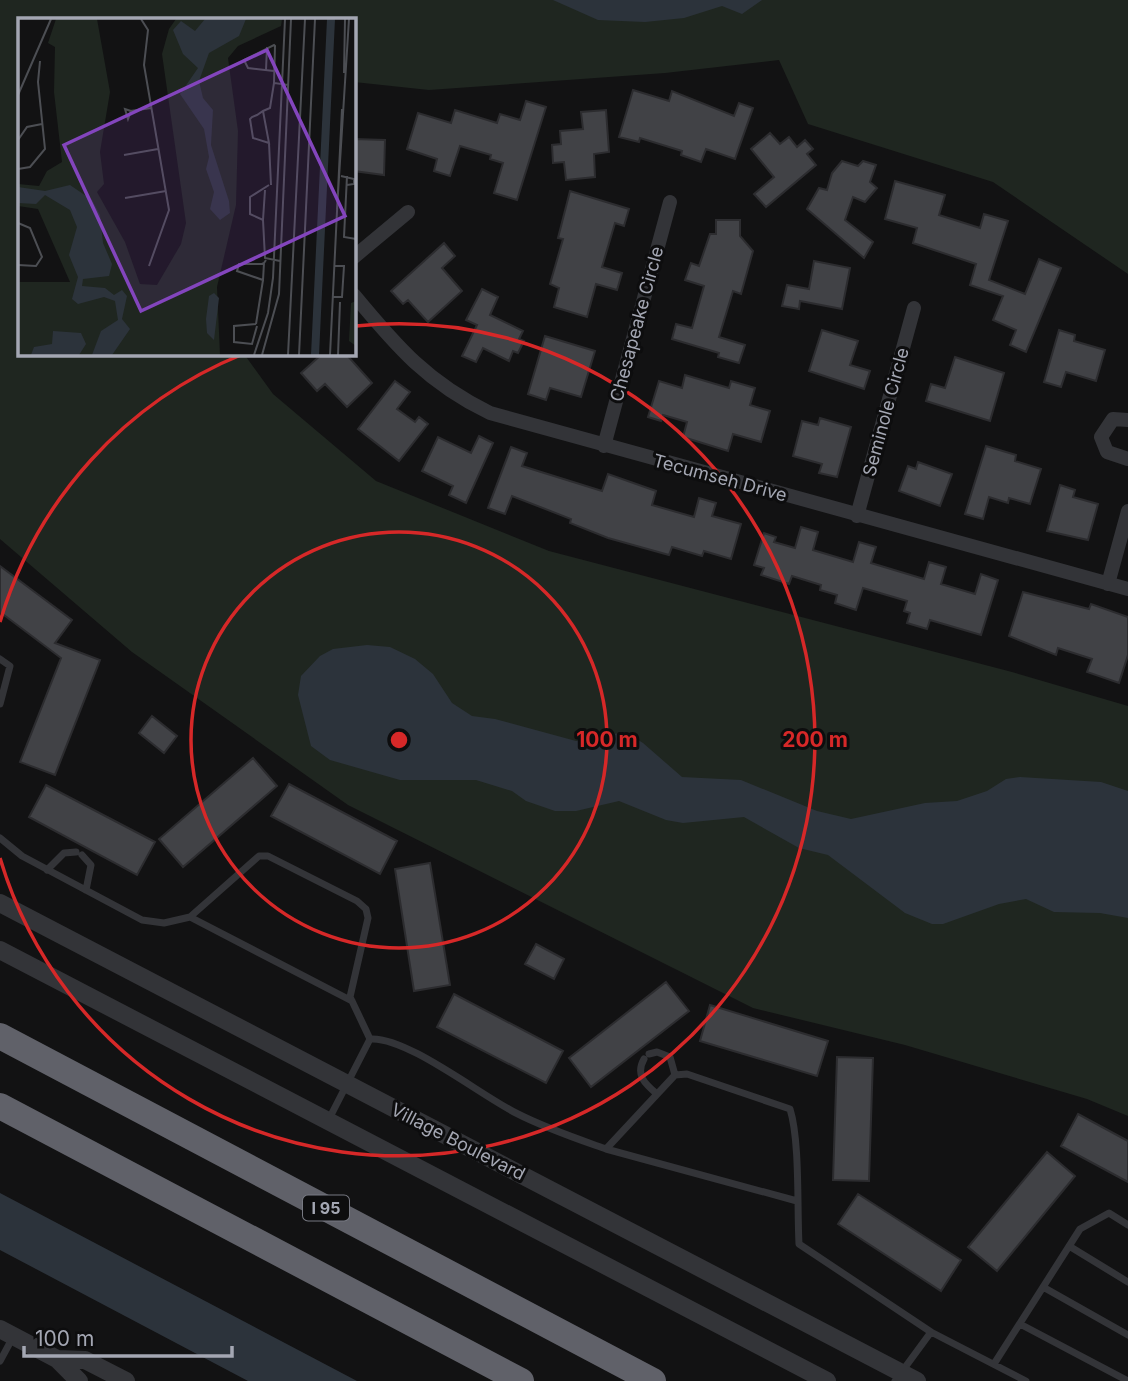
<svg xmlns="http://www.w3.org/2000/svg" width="1128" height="1381" viewBox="0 0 1128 1381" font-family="Inter,sans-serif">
<rect width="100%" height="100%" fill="#121213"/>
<path fill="#1f2620" d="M0 0H1128V274L993 182 808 124 779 60 665 73 429 90 354 82V19H19V354H244L273 394 376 481 549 551 1012 672 1128 706V1116L1087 1099 905 1045 753 1008 348 805 132 652 0 539Z"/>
<path fill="#2c333b" d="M553 0H762L742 14 722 6 684 18 645 22 598 20Z
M367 645 390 647 415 659 433 674 452 703 472 716 495 719 576 741 625 732 643 743 682 777 741 780 817 811 851 819 925 803 957 801 987 791 1006 779 1020 777 1101 782 1128 791V918L1100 913 1054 912 1026 899 999 904 943 924H932L905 913 828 855 799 848 744 817 683 823 666 820 619 801 576 811H555L526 801 512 791 476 780H400L330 760 311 746 298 695 301 676 320 656 333 649Z
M0 1193 357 1381H248L0 1250Z"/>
<path fill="#414246" stroke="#2c2c2f" stroke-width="2" d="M633 90 669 101 672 91 734 116 739 103 753 108 735 159 706 149 701 162 681 155 682 151 640 138 639 142 619 137Z
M526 101 546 107 517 200 494 193 503 163 490 159 491 155 460 146 450 176 434 171 437 159 407 149 418 113 451 123 455 110 497 123 500 114 520 120Z
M606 110 609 152 594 154 595 177 566 180 564 162 553 163 552 145 561 144 560 131 583 129 581 112Z
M770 133 780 144 789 137 797 147 805 140 813 149 807 154 816 165 766 207 754 194 774 177 751 149Z
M354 139 385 140 384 175 354 171Z
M842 161 858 166 863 161 876 165 870 182 877 188 865 202 853 197 845 220 873 242 864 258 807 209 819 188 827 190 832 173Z
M895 181 945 195 939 215 980 228 984 214 1008 221 989 280 1025 294 1039 259 1061 268 1026 352 1010 345 1016 330 993 320 1003 296 970 285 976 264 913 243 917 228 885 219Z
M570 191 629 209 624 226 615 223 602 267 622 273 617 290 596 284 587 317 554 307 559 288 550 284 563 239 558 238Z
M716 220H740V236L753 251 741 294 733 291 719 337 745 345 739 363 718 357 719 353 672 339 676 324 692 328 704 286 685 280 691 263 699 266 710 234H716Z
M444 243 455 256 442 268 462 291 428 322 408 300 403 304 391 291Z
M814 261 850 268 842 309 800 301 799 309 782 306 787 285 809 289Z
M482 289 498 297 490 315 523 331 519 339 524 341 518 353 513 351 509 361 483 348 476 362 462 356 477 325 466 320Z
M822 330 858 341 850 365 870 371 864 389 809 371Z
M1059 330 1075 335 1074 341 1105 350 1096 381 1066 372 1061 387 1044 382Z
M545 336 595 351 581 397 550 388 546 400 528 394Z
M322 354H346L372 383 347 407 325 384 317 391 301 373Z
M955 357 1004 373 990 421 926 401 931 384 945 388Z
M685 375 729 388 731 381 755 388 750 405 770 411 761 442 733 434 728 451 683 437 687 422 663 415 661 421 648 417 659 381 682 388Z
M395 381 410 392 397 409 415 422 419 417 428 424 399 461 358 429Z
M820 418 851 427 837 477 819 473 822 464 793 456 802 421 818 425Z
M479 436 493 443 466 503 449 495 453 486 422 471 438 437 471 453Z
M986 446 1016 455 1015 461 1041 469 1030 504 1009 498 1008 503 989 497 983 519 965 514Z
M511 447 527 453 522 466 602 491 608 474 656 491 652 505 694 517 699 498 716 503 712 516 741 524 731 559 704 551 702 556 672 547 669 555 608 538 570 523 571 519 512 496 505 514 488 508Z
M918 462 952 474 940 506 899 491 908 466 916 469Z
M1060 485 1075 490 1073 497 1098 504 1088 540 1047 531Z
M801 527 818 532 813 550 853 562 859 542 876 547 871 563 924 579 929 562 946 567 941 584 975 594 981 574 998 580 981 635 930 620 927 629 907 623 910 613 904 611 907 601 863 588 856 610 835 603 837 595 820 590 821 585 792 576 789 584 761 575 764 568 754 565 764 533 776 537 774 542 795 548Z
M0 566 72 620 55 643 100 660 55 775 20 762 61 658 0 612Z
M1023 592 1089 609 1091 604 1128 617V655L1119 683 1087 672 1092 659 1058 648 1056 655 1009 636Z
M152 716 177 736 164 753 139 733Z
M253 758 277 786 183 867 159 839Z
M289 784 397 841 380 874 271 816Z
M46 785 155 842 137 875 29 817Z
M430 863 450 985 414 991 395 869Z
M536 944 564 959 554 979 525 964Z
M666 982 689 1011 591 1087 569 1058Z
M454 994 563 1051 546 1083 437 1027Z
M710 1005 828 1041 817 1076 700 1041Z
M837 1057 873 1058 869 1181 833 1180Z
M1078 1114 1128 1141V1182L1061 1146Z
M1047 1152 1075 1176 997 1271 968 1247Z
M858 1194 961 1260 941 1291 838 1224Z"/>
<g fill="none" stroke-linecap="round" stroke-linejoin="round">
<path stroke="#333438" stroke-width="7" d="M0 659 10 666 0 704
M0 838 22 856 142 920 164 923 190 917
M82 855 91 865 86 890
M47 870 64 853 76 852
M352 1001 190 917 259 856H268L357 901 366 909 368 918 350 997 352 1001 370 1039
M649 1054 657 1052 670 1057 675 1075
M644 1059C635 1075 645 1084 657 1094
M329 1119 370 1039C406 1036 480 1095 516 1113 545 1128 575 1138 606 1149
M797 1201 606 1149 675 1075 687 1074 790 1109C800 1141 797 1207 799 1244L931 1332
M1069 1246 1128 1282
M1043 1287 1128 1335
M1020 1324 1128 1381
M0 1361 13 1337
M994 1364 1080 1229 1109 1213 1128 1225
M895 1381 931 1332 1026 1381"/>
<path stroke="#333438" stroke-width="14" d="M354 257 408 212
M354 295C397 347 428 383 490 413L1128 589
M1128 420 1113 419 1101 437 1107 452 1128 459
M604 446 670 202
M857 516 914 308
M1108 584 1128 511"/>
<path stroke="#333438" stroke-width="18" d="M0 903 917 1381
M0 950 827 1381
M0 1329 57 1359 79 1381
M57 1359 85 1360 126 1381"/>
<path stroke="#606169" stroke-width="26" d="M0 1036 653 1381
M0 1106 521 1381"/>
</g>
<g fill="none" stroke="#d62828" stroke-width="3.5">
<circle cx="399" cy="740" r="208"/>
<path d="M0 622A416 416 0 0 1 243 354M356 326A416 416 0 1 1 0 858"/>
</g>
<g text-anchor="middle" stroke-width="6" stroke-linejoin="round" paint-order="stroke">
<rect fill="#0d0d0e" stroke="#777982" stroke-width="2" x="303" y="1195.5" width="46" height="25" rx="5"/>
<g font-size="16" font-weight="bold" fill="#a4a7b3">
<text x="326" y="1214">I 95</text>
</g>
<g font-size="18" fill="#a4a7b3" stroke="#0d0d0e">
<text transform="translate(637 324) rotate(-75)" y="6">Chesapeake Circle</text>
<text transform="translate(886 412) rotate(-75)" y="6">Seminole Circle</text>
<text transform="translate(720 478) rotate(15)" y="6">Tecumseh Drive</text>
<text transform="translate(458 1142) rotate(27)" y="6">Village Boulevard</text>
</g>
</g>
<g transform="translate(18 18)">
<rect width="338" height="338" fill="#121213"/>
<path d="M38 1H79L92 74 82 134 86 166 79 174 107 224 122 266 139 267 163 226 168 205 144 36 151 11 158 1H264L263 8 220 28 210 40 220 113 218 187 199 269 202 337H0V264H52L20 191 0 188V166L21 168 29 153 44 144 36 74 37 29 30 25ZM338 283V328L331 323 333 285Z" fill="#1f2620"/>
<path d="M187 1H228L221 18 191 35 181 63 185 80 195 92 193 127 211 183 212 195 202 202 192 191 196 174 188 151 191 139 186 111 162 76 180 50 165 36 155 12 163 3 177 13ZM309 1H317L301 337H293ZM52 167 74 182 82 197 85 225 94 246 91 258 65 261 64 268 87 270 96 277 104 272 109 278 104 301 112 311 94 337H74L83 313 100 302 97 283 86 279 60 286 54 281 60 259 51 237 59 209 52 192 27 177 18 186 0 185V169L27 173ZM196 275 201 280 196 322 189 315 188 301 191 278ZM35 313 63 315 68 326 61 337H13L16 329 34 326Z" fill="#2c333b"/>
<path fill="none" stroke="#4c4e53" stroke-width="2" d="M123 1 130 12 126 47 151 192 131 248M248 52 249 29M256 53 230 50 226 42 256 27 257 28 256 65 270 67M326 55 327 1M0 77 33 1M113 93 107 91 110 101 113 93 133 90M245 93 251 125 235 120 232 101 234 99 239 97 245 93 252 90 256 65M0 122 9 109 24 106M251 125 253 167M106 137 140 131M0 151 12 149 27 131 20 64 22 43M323 158 336 161V166L329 167M329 158 326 219 338 221M247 172 245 202 232 196V179L251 167M107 180 148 173M319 191 331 1M245 202 247 240 262 243M0 205 12 210 24 239 18 248 0 247M246 245 245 262 219 253 221 246H244L246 245 248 242M314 279H324L326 248H316M238 306 216 308V324L234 326 239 308M238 306 245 262M236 337 250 295 255 260 267 1M244 337 261 276 273 1M270 337 287 1M281 337 297 1M312 337 324 91M320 337 322 284"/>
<path fill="#8345bd" fill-opacity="0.15" stroke="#8345bd" stroke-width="3.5" d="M249 32 327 198 123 293 46 127Z"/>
<rect width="338" height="338" fill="none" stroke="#a4a7b3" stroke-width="3.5"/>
</g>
<circle cx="399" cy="740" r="10" fill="#d62828" stroke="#0d0d0e" stroke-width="3.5"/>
<g font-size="21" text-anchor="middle" font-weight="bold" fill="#d62828" stroke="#0d0d0e" stroke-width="6" stroke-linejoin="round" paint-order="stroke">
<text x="607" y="747">100 m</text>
<text x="815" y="747">200 m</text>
</g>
<path d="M24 1346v10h208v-10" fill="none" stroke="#a4a7b3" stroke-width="3.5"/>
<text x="35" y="1346" font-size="21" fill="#a4a7b3" stroke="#0d0d0e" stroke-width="5" paint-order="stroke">100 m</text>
</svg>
